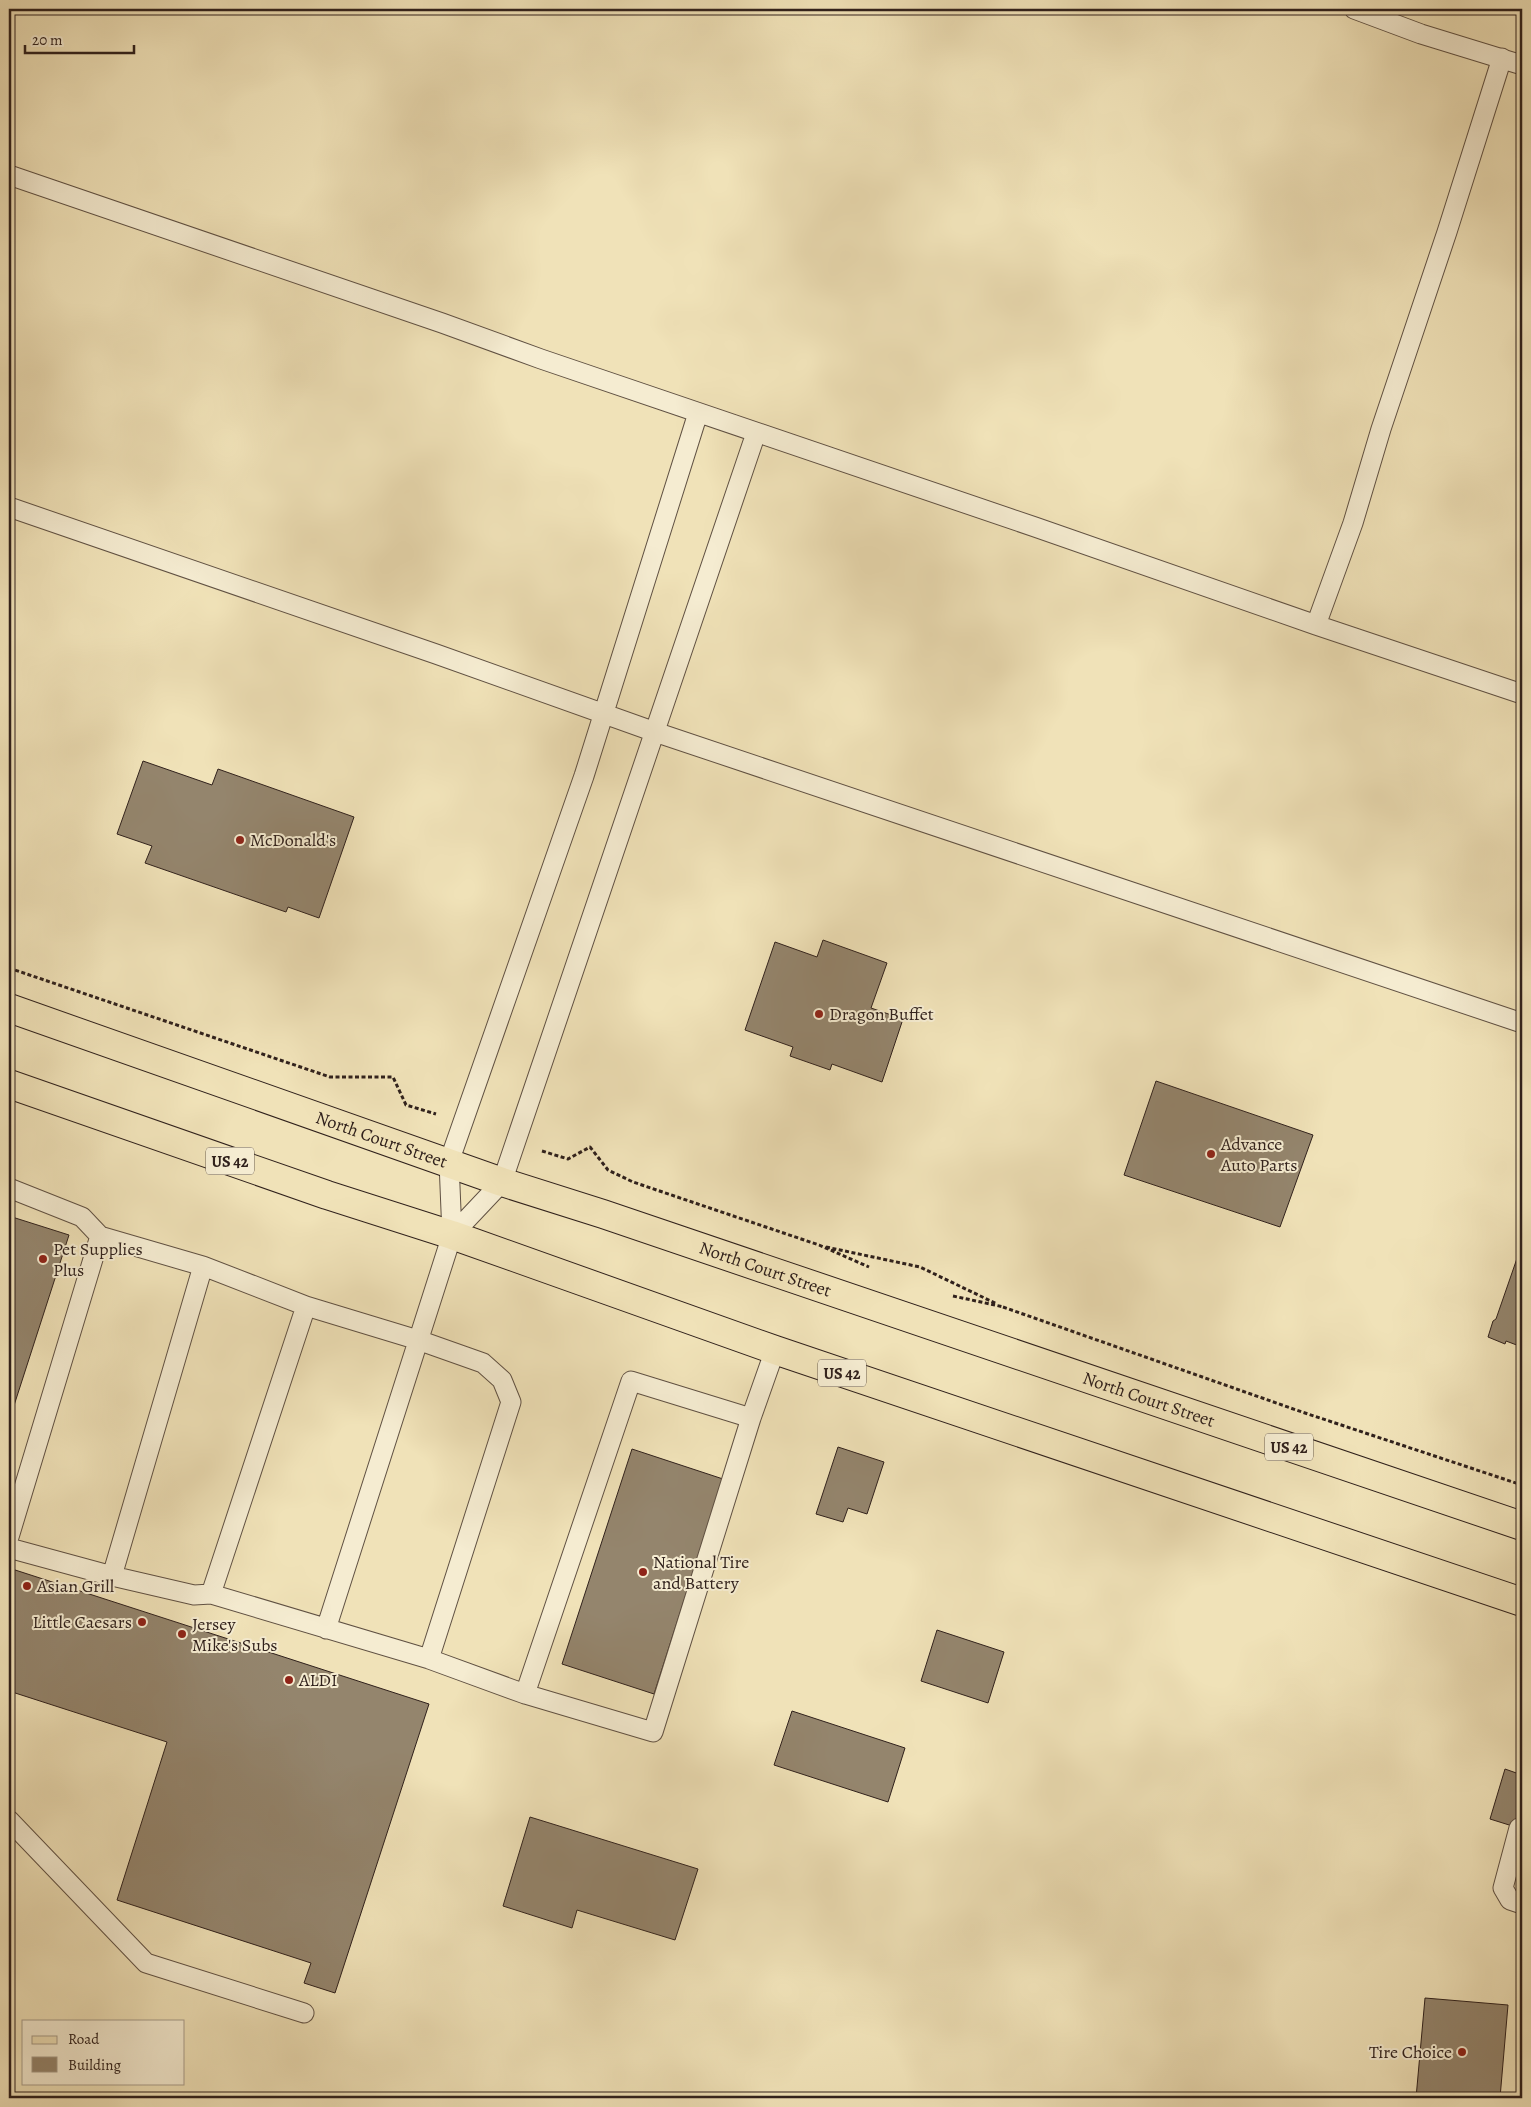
<svg xmlns="http://www.w3.org/2000/svg" width="1531" height="2107" viewBox="0 0 1531 2107" font-family="Alegreya,serif">
<rect width="100%" height="100%" fill="#f0e2b8"/>
<filter id="stains"><feTurbulence type="fractalNoise" baseFrequency=".004" numOctaves="4"/><feColorMatrix values="0 0 0 0 .2 0 0 0 0 .09 0 0 0 0 .02 0 0 0 .5 -.17"/></filter>
<radialGradient id="worn" r=".72"><stop offset=".6" stop-color="#630" stop-opacity="0"/><stop offset="1" stop-color="#630" stop-opacity=".3"/></radialGradient>
<path fill="#94856d" stroke="#30211c" d="M143 761 212 785 218 769 354 817 319 918 288 907 286 912 145 863 152 846 117 834Z
M823 940 887 963 871 1008 903 1019 882 1082 832 1064 830 1070 790 1056 793 1047 745 1030 775 942 817 957Z
M1156 1081 1313 1135 1280 1227 1124 1175Z
M9 1216 69 1235 9 1421Z
M1522 1244V1347L1506 1341 1505 1344 1488 1337 1493 1321 1496 1319Z
M838 1447 884 1462 867 1514 848 1508 843 1522 816 1514Z
M632 1449 723 1479 654 1694 562 1664Z
M9 1568 429 1704 335 1993 304 1983 311 1963 117 1900 167 1742 9 1691Z
M937 1630 1004 1652 988 1703 921 1681Z
M792 1711 905 1748 888 1802 774 1765Z
M1505 1769 1522 1775V1829L1490 1819Z
M530 1817 698 1869 675 1940 577 1910 572 1928 503 1906Z
M1425 1998 1508 2005 1500 2098H1416Z"/>
<g fill="none" stroke-linecap="round" stroke-linejoin="round">
<g stroke="#605143" stroke-width="21">
<path id="service" d="M1354 9 1421 34 1522 65
M9 175 442 323 541 359 1035 527 1316 625 1522 694
M9 507 436 654 655 732 1522 1023
M1316 625 1353 523 1381 429 1447 232 1502 58
M9 1188 82 1217 100 1236 203 1266 306 1306 418 1340 483 1363 502 1380 511 1402 429 1659
M452 1235 502 1182 756 433
M9 1537 100 1236
M9 1548 112 1576 194 1595 211 1594 429 1659 525 1694 653 1732 751 1418 775 1350
M112 1576 203 1266
M211 1594 306 1306
M326 1629 452 1235 449 1162 584 776 698 413
M525 1694 631 1381 751 1418
M9 1820 146 1963 304 2013
M1519 1828 1503 1888 1510 1900 1522 1904"/>
</g>
<g stroke="#30211c" stroke-width="30">
<g id="primary">
<path id="s1" d="M9 1008 502 1182 603 1214 1522 1526"/>
<path d="M9 1084 327 1195 452 1235 775 1350 1522 1602"/>
</g>
</g>
<path stroke="#30211c" stroke-width="3" stroke-dasharray="4 2.5" stroke-linecap="butt" d="M9 968 330 1077H393L406 1105 436 1114
M542 1151 568 1159 590 1147 608 1170 633 1182 819 1245 869 1267
M826 1247 920 1267 997 1304
M953 1296 1004 1307
M1003 1307 1302 1412 1522 1485"/>
<use href="#service" stroke="#f5ecd1" stroke-width="19"/>
<use href="#primary" stroke="#f0e2b8" stroke-width="28"/>
</g>
<g fill="#8f2418" stroke="#f5ecd1" stroke-width="2">
<circle cx="240" cy="840" r="5"/>
<circle cx="819" cy="1014" r="5"/>
<circle cx="1211" cy="1154" r="5"/>
<circle cx="43" cy="1259" r="5"/>
<circle cx="643" cy="1572" r="5"/>
<circle cx="27" cy="1586" r="5"/>
<circle cx="142" cy="1622" r="5"/>
<circle cx="182" cy="1634" r="5"/>
<circle cx="289" cy="1680" r="5"/>
<circle cx="1462" cy="2052" r="5"/>
</g>
<g text-anchor="middle" stroke-width="4" stroke-linejoin="round" paint-order="stroke">
<g fill="#f5ecd1" stroke="#6b5e52" stroke-width="1">
<rect x="206" y="1147.5" width="48" height="27" rx="4"/>
<rect x="818" y="1359.5" width="48" height="27" rx="4"/>
<rect x="1265" y="1433.5" width="48" height="27" rx="4"/>
</g>
<g font-size="16" font-weight="bold" fill="#30211c">
<text x="230" y="1167">US 42</text>
<text x="842" y="1379">US 42</text>
<text x="1289" y="1453">US 42</text>
</g>
<g font-size="18" fill="#30211c" stroke="#f5ecd1" text-anchor="start">
<text x="250" y="846">McDonald's</text>
<text x="829" y="1020">Dragon Buffet</text>
<text x="1221" y="1150">Advance<tspan x="1221" dy="21">Auto Parts</tspan></text>
<text x="53" y="1255">Pet Supplies<tspan x="53" dy="21">Plus</tspan></text>
<text x="653" y="1568">National Tire<tspan x="653" dy="21">and Battery</tspan></text>
<text x="37" y="1592">Asian Grill</text>
<text x="132" y="1628" text-anchor="end">Little Caesars</text>
<text x="192" y="1630">Jersey<tspan x="192" dy="21">Mike's Subs</tspan></text>
<text x="299" y="1686">ALDI</text>
<text x="1452" y="2058" text-anchor="end">Tire Choice</text>
</g>
<g font-size="18" fill="#30211c" stroke="#f5ecd1">
<text dy="6" stroke="none"><textPath href="#s1" startOffset="395">North Court Street</textPath></text>
<text dy="6" stroke="none"><textPath href="#s1" startOffset="800">North Court Street</textPath></text>
<text dy="6" stroke="none"><textPath href="#s1" startOffset="1205">North Court Street</textPath></text>
</g>
</g>
<rect width="1531" height="2107" fill="none" stroke="#f0e2b8" stroke-width="30"/>
<rect x="10" y="10" width="1511" height="2087" fill="none" stroke="#30211c" stroke-width="2.5"/>
<rect x="15" y="15" width="1501" height="2077" fill="none" stroke="#30211c"/>
<rect x="22" y="2020" width="162" height="65" fill="#f5ecd1" stroke="#a69b89"/>
<rect x="32" y="2036" width="25" height="8" fill="#f0e2b8" stroke="#a69b89"/>
<text x="68" y="2044" font-size="15" fill="#30211c">Road</text>
<rect x="32" y="2057" width="25" height="15" fill="#94856d" stroke="#a69b89"/>
<text x="68" y="2070" font-size="15" fill="#30211c">Building</text>
<path d="M25 45v8h109v-8" fill="none" stroke="#30211c" stroke-width="2.5"/>
<text x="32" y="45" font-size="15" fill="#30211c" stroke="#f5ecd1" stroke-width="4" paint-order="stroke">20 m</text>
<rect width="100%" height="100%" filter="url(#stains)"/>
<rect width="100%" height="100%" fill="url(#worn)"/>
</svg>
